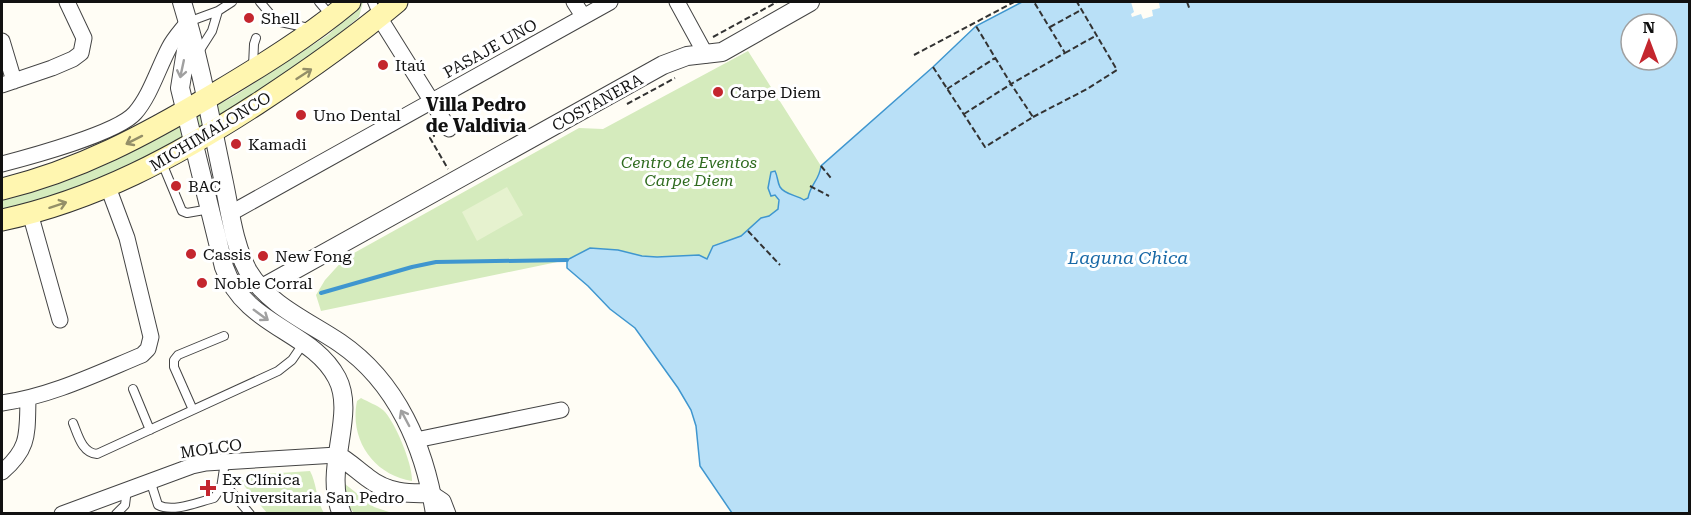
<svg xmlns="http://www.w3.org/2000/svg" width="1691" height="515" viewBox="0 0 1691 515" font-family="'Roboto Serif',serif">
<rect width="100%" height="100%" fill="#fffdf5"/>
<path fill="#d5ebbd" d="M359 2H363L359 17 339 34 327 49 132 171 2 212V194L181 123 233 97 328 35 347 17Z
M748 51 821 166C819 181 811 183 808 198L804 200C797 195 785 195 780 187 777 182 779 177 775 172L771 176C771 188 781 198 778 209L769 216 761 218 741 236 732 241 719 243 707 259 699 255 657 257 642 256 618 250 590 248 567 260 321 311 316 295 325 280 345 258 579 128 603 129Z
M361 398C368 402 377 405 383 410 395 421 413 465 412 481 374 475 349 440 357 401Z
M310 471C317 484 316 500 324 513H267L236 476Z
M345 484 374 507 392 513H354L347 504Z"/>
<path fill="#e6f2cf" d="M507 187 523 215 477 241 462 212Z"/>
<path fill="#b9e0f7" stroke="#3f96cf" stroke-width="1.5" fill-rule="evenodd" d="M1022 2H1689V513H732L700 466 696 426 691 410 678 388 635 328 610 309 588 286 567 268V260L590 248 618 250 642 256 657 257 699 255 707 259 713 246 741 236 761 218 769 216 778 209 779 200 775 195 771 196 768 188 771 172 775 171C778 177 777 181 780 187 785 195 797 195 804 200L808 198C811 183 819 181 821 166L933 67 976 26ZM1631 24H1667V60H1631Z"/>
<path fill="#fffdf5" d="M1131 2H1162L1159 3 1160 8 1152 10 1153 16 1143 19 1141 14 1132 17 1131 14 1134 12Z"/>
<g fill="none" stroke-linecap="round" stroke-linejoin="round">
<path stroke="#3f96cf" stroke-width="4" d="M321 293 412 267 436 262 567 260"/>
<g stroke="#444" stroke-width="10">
<path id="service" d="M260 2 276 21 309 28
M319 2 331 16
M372 2 378 16
M188 22 218 11 232 2
M198 53 212 31 218 11
M253 66 254 44 256 38
M162 163 182 211 187 213 210 209
M133 389 150 430
M193 410 174 367V360L178 355 224 336
M73 423C78 435 82 453 97 454L278 371 292 360 303 344
M150 480 158 505C173 513 198 502 214 498L221 488 225 462
M223 482 250 514
M116 514 125 505 127 489"/>
</g>
<g stroke="#444" stroke-width="17">
<path id="minor" d="M574 2 583 16
M677 2 706 55
M379 17 449 129
M2 41 14 81
M2 85 52 68 73 59 81 53 84 38 67 2
M2 164C29 157 118 133 135 113 150 96 158 69 169 48 174 38 182 30 188 22
M30 213 60 320
M231 213 610 2
M2 403C51 396 96 374 142 355L148 349 151 337 127 238 108 187
M416 440 561 410
M2 472C30 448 27 434 28 399
M431 493 443 501 448 514
M62 514 192 466 206 463 337 455"/>
</g>
<g stroke="#444" stroke-width="20">
<path id="tertiary" d="M182 2C200 61 211 122 224 183 230 212 234 245 248 271 268 305 309 322 340 343 397 382 425 448 435 514
M189 32 180 88 224 267C245 327 312 330 337 378 357 416 322 469 342 514
M262 288 663 65 687 56 722 52 810 2
M337 455C349 462 357 470 368 478 387 493 408 494 431 493"/>
</g>
<g stroke="#333" stroke-width="23">
<path id="secondary" d="M2 189C80 170 145 135 214 94 261 66 308 37 350 2
M2 220C95 200 177 156 257 104 306 72 353 39 397 2"/>
</g>
<path stroke="#333" stroke-width="2" stroke-dasharray="6 3" stroke-linecap="butt" d="M1187 2 1190 10
M1050 27 1081 10
M713 37 777 2
M1065 53 1097 35
M914 55 1014 2
M933 67 985 147 1033 117 1011 84 1065 53 1034 2
M947 89 995 58
M627 104 675 78
M964 114 1011 84 976 26
M1033 117 1087 89 1117 70 1077 2
M433 131 434 136 430 138 448 169
M821 166 831 178
M810 186 829 196
M748 231 780 265"/>
<use href="#service" stroke="#fff" stroke-width="8"/>
<use href="#minor" stroke="#fff" stroke-width="15"/>
<use href="#tertiary" stroke="#fff" stroke-width="18"/>
<use href="#secondary" stroke="#fff6b0" stroke-width="21"/>
</g>
<defs><path id="oneway-shaft" d="M-6 0H5M1.5-3L5.5 0L1.5 3" fill="none" stroke-width="1.6" stroke-linecap="round" stroke-linejoin="round" transform="scale(1.5)"/></defs>
<g stroke="#a0a0a0">
<use href="#oneway-shaft" transform="translate(182 69) rotate(102)"/>
<use href="#oneway-shaft" transform="translate(261 315) rotate(36)"/>
<use href="#oneway-shaft" transform="translate(405 418) rotate(-118)"/>
</g>
<g stroke="#948f68">
<use href="#oneway-shaft" transform="translate(304 74) rotate(-33)"/>
<use href="#oneway-shaft" transform="translate(134 140) rotate(153)"/>
<use href="#oneway-shaft" transform="translate(58 205) rotate(-18)"/>
</g>
<g fill="#c4262e" stroke="#fff" stroke-width="2">
<circle cx="249" cy="18" r="6"/>
<circle cx="383" cy="65" r="6"/>
<circle cx="718" cy="92" r="6"/>
<circle cx="301" cy="115" r="6"/>
<circle cx="236" cy="144" r="6"/>
<circle cx="176" cy="186" r="6"/>
<circle cx="191" cy="254" r="6"/>
<circle cx="263" cy="256" r="6"/>
<circle cx="202" cy="283" r="6"/>
<path d="M205 479h6v6h6v6h-6v6h-6v-6h-6v-6h6z"/>
</g>
<g text-anchor="middle" stroke-width="6" stroke-linejoin="round" paint-order="stroke">
<g font-size="16" fill="#111" stroke="#fff" text-anchor="start">
<text x="261" y="24">Shell</text>
<text x="395" y="71">Itaú</text>
<text x="730" y="98">Carpe Diem</text>
<text x="313" y="121">Uno Dental</text>
<text x="248" y="150">Kamadi</text>
<text x="188" y="192">BAC</text>
<text x="203" y="260">Cassis</text>
<text x="275" y="262">New Fong</text>
<text x="214" y="289">Noble Corral</text>
<text x="222" y="485">Ex Clínica<tspan x="222" dy="18">Universitaria San Pedro</tspan></text>
</g>
<g font-size="16" fill="#111" stroke="#fff">
<text transform="translate(490 48) rotate(-29)" y="6">PASAJE UNO</text>
<text transform="translate(597 102) rotate(-29)" y="6">COSTANERA</text>
<text transform="translate(210 131) rotate(-31)" y="6">MICHIMALONCO</text>
<text transform="translate(211 448) rotate(-8)" y="6">MOLCO</text>
</g>
<g font-size="16" font-style="italic" fill="#2f6b1f" stroke="#fff">
<text x="689" y="168">Centro de Eventos<tspan x="689" dy="18">Carpe Diem</tspan></text>
</g>
<g font-size="18" font-weight="bold" fill="#111" stroke="#fff">
<text x="476" y="111">Villa Pedro<tspan x="476" dy="21">de Valdivia</tspan></text>
</g>
<g font-size="18" font-style="italic" fill="#1768a6" stroke="#fff">
<text x="1128" y="264">Laguna Chica</text>
</g>
</g>
<rect width="1691" height="515" fill="none" stroke="#111111" stroke-width="6"/>
<g transform="translate(1649 42)"><circle r="28" fill="#ffffff" stroke="#a0a0a0" stroke-width="1.5"/>
<path d="M0-4.5L10 22L0 15L-10 22Z" fill="#c4262e"/>
<text y="-9" font-size="16" font-weight="bold" text-anchor="middle" fill="#111111">N</text>
</g>
</svg>
